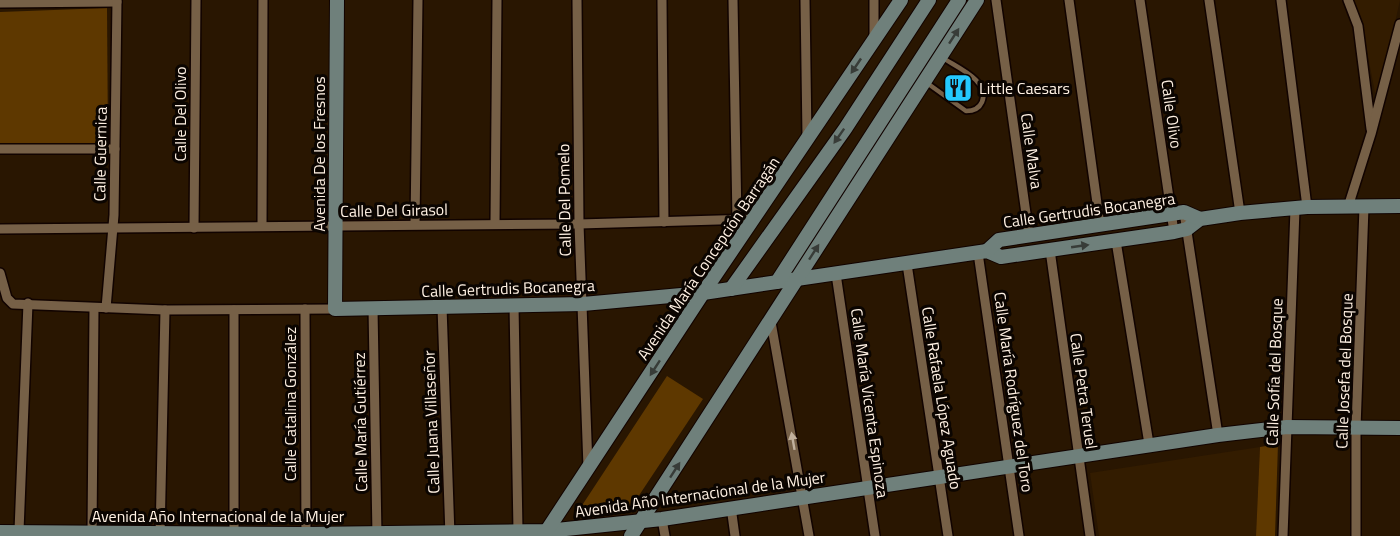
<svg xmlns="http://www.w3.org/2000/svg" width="1400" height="536" viewBox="0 0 1400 536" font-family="'Titillium Web',sans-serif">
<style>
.built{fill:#331c00}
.green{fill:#5e3800}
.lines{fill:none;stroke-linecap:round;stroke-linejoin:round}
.lane-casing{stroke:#110300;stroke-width:8}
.street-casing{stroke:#110300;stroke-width:12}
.secondary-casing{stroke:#110300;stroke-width:16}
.lane{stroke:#766047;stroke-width:4.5}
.street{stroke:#766047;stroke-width:9}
.secondary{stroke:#6f807b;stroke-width:14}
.oneway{fill:#383c38}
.oneway2{fill:#c1b09d}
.labels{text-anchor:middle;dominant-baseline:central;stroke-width:6;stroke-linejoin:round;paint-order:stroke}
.poi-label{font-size:16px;fill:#fff1e3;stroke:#0b0501;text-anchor:start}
.street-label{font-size:16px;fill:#fff1e3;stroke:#0b0501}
</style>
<rect width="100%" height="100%" fill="#291601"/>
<g class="built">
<polygon points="1349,0 1400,0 1377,103 1360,15"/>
<polygon points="1260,447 1256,536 1099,536 1090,473"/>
</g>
<g class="green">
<polygon points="107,8 108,145 0,146 0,12"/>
<polygon points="667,376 703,399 632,506 579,510"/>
<polygon points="1278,444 1275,536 1256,536 1260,447"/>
</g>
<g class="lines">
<g class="lane-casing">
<path id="lane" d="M 927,83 L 966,111 C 973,111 979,109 982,102 C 991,81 956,67 943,58"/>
</g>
<g class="street-casing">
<g id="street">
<polyline points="577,0 579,224 588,467"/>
<polyline points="662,0 664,222"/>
<polyline points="733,0 737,220"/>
<polyline points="805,0 807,137"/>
<polyline points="874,0 874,40"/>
<polyline points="996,0 1029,235"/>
<polyline points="1069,0 1100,225"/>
<polyline points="1140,0 1174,232"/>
<polyline points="1209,0 1240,213"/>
<polyline points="1281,0 1307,207"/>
<polyline points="1348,0 1358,26 1371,129"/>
<polyline points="0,3 117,2"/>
<polyline points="0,149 115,149"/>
<polyline points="1348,207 1371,134 1400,24"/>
<polyline points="1184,212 1218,435"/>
<polyline points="495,223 497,0"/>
<polyline points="415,224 418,0"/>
<polyline points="262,226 263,0"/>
<polyline points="194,228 196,0"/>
<polyline points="0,229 579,224 753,219"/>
<polyline points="1116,241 1149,444"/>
<polyline points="1050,250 1090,536"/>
<polyline points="978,253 1019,536"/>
<polyline points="907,264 948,536"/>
<polyline points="0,273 7,298 13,304 165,310 335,309"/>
<polyline points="836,274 875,536"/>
<polyline points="514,305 518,531"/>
<polyline points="442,307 450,536"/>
<polyline points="94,308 92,532 95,535"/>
<polyline points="106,308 114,215 117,0"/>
<polyline points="373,308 377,536"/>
<polyline points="305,309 306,536"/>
<polyline points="234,310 234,533"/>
<polyline points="771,322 809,536"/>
<polyline points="731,507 735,536"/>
<polyline points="662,519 665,536"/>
<polyline points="19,531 28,303"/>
<polyline points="160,536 165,310"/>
<polyline points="1283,536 1295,209"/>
<polyline points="1356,536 1356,428 1364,207"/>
</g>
</g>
<g class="secondary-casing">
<g id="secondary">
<polyline points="337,0 335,309 583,304 703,293 987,251 1001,257 1174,232 1187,229 1200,219 1240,213 1307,207 1400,206"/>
<polyline points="987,251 999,240 1171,214 1184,212 1200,219"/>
<polyline points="777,282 959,0"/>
<polyline points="731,289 845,129 929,0"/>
<polyline points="0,532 306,534 547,531 662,519 1218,435 1287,427 1400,428"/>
<polyline points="544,535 703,293 901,0"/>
<polyline points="631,536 977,0"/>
</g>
</g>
<use href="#lane" class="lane"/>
<use href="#street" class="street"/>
<use href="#secondary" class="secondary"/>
</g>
<defs><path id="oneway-solid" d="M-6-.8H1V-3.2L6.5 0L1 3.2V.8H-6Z" transform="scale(1.5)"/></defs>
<g class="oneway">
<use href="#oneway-solid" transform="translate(954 36) rotate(-57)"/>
<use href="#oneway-solid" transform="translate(856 66) rotate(124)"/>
<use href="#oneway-solid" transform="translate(839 136) rotate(125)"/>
<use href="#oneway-solid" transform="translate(1080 246) rotate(-8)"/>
<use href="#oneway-solid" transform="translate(814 252) rotate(-57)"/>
<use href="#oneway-solid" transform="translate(655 368) rotate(123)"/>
<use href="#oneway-solid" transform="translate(675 470) rotate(-57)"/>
</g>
<use class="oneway2" href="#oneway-solid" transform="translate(793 441) rotate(-100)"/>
<defs>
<g id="restaurant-square" transform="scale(1.5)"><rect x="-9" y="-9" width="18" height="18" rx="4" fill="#24c9fe" stroke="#0b0501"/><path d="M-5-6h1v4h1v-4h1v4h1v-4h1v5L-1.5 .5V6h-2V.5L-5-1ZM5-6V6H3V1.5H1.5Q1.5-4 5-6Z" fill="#111"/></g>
</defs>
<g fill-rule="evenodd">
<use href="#restaurant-square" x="958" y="88"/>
</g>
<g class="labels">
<g class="poi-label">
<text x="979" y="88">Little Caesars</text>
</g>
<g class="street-label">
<text transform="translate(180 114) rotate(-90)">Calle Del Olivo</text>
<text transform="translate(1172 114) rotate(82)">Calle Olivo</text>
<text transform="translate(1032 151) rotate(82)">Calle Malva</text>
<text transform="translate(100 154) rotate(-89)">Calle Guernica</text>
<text transform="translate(319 154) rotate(-90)">Avenida De los Fresnos</text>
<text transform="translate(564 200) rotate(-91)">Calle Del Pomelo</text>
<text transform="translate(394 210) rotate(-1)">Calle Del Girasol</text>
<text transform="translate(1089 210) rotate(-8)">Calle Gertrudis Bocanegra</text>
<text transform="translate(708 258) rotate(-56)">Avenida María Concepción Barragán</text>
<text transform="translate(508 288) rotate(-2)">Calle Gertrudis Bocanegra</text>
<text transform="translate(1344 371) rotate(-88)">Calle Josefa del Bosque</text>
<text transform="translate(1274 372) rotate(-88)">Calle Sofía del Bosque</text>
<text transform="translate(1084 391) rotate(82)">Calle Petra Teruel</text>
<text transform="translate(1014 392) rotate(82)">Calle María Rodríguez del Toro</text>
<text transform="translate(942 398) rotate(81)">Calle Rafaela López Aguado</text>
<text transform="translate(870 403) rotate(82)">Calle María Vicenta Espinoza</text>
<text transform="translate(290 404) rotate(-90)">Calle Catalina González</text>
<text transform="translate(360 422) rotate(-91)">Calle María Gutiérrez</text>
<text transform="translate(431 422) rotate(-92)">Calle Juana Villaseñor</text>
<text transform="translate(700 494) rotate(-8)">Avenida Año Internacional de la Mujer</text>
<text x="218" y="516">Avenida Año Internacional de la Mujer</text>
</g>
</g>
</svg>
